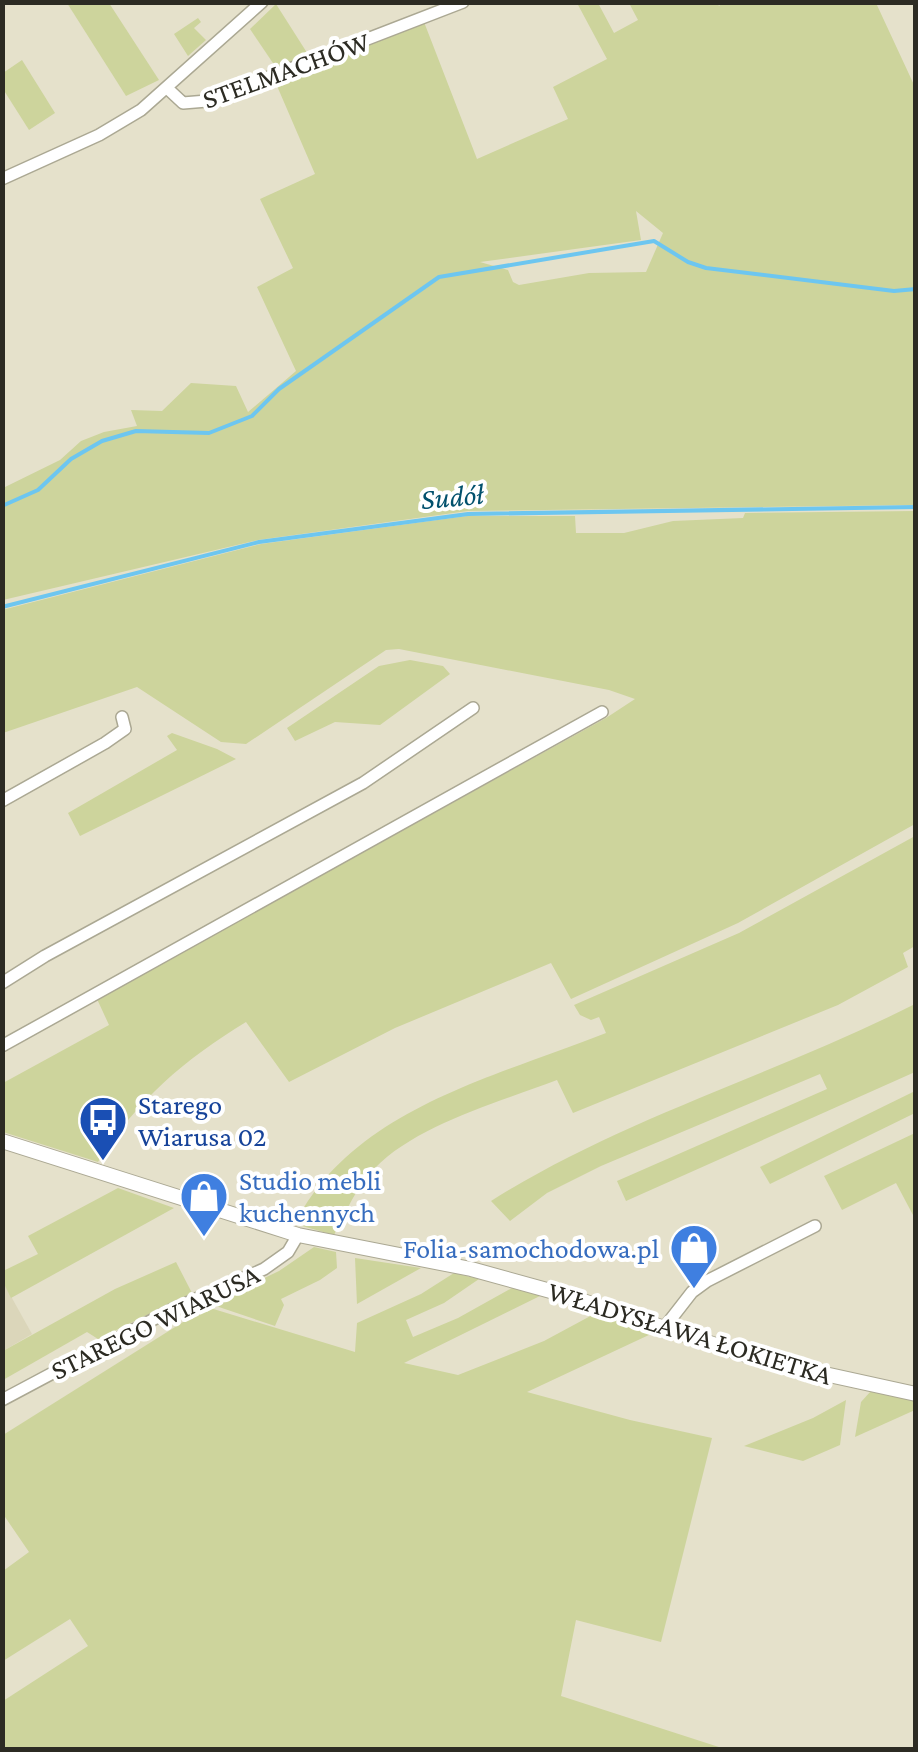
<svg xmlns="http://www.w3.org/2000/svg" width="918" height="1752" viewBox="0 0 918 1752" font-family="'Crimson Pro',serif">
<style>
.built{fill:#dbd6ba}
.green{fill:#cdd49c;fill-rule:evenodd}
.lines{fill:none;stroke-linecap:round;stroke-linejoin:round}
.stream{stroke:#6dc6f0;stroke-width:4}
.minor-casing{stroke:#aba893;stroke-width:14}
.tertiary-casing{stroke:#aba893;stroke-width:16}
.minor{stroke:#fff;stroke-width:11}
.tertiary{stroke:#fff;stroke-width:14}
.labels{text-anchor:middle;dominant-baseline:central;stroke-width:8;stroke-linejoin:round;paint-order:stroke}
.street-label{font-size:28px;fill:#2c2b23;stroke:#fff}
.transit-label{font-size:28px;fill:#164399;stroke:#fff;text-anchor:start}
.shop-label{font-size:28px;fill:#366cbe;stroke:#fff;text-anchor:start}
.water-label{font-size:30px;font-style:italic;fill:#02516d;stroke:#fff}
</style>
<rect width="100%" height="100%" fill="#e5e1cb"/>
<polygon class="built" points="3,1282 32,1334 3,1351 2,1351"/>
<g class="green">
<path d="M 717,2 L 719,6 L 723,2 L 876,3 L 915,87 L 915,505 L 468,511 L 258,540 L 3,600 L 3,488 L 60,460 L 81,441 L 104,432 L 137,426 L 131,410 L 162,411 L 191,383 L 236,386 L 248,412 L 296,371 L 257,287 L 293,268 L 260,199 L 315,174 L 274,79 L 424,22 L 477,159 L 568,119 L 553,87 L 607,59 L 577,3 L 598,3 L 614,33 L 638,20 L 629,3 ZM 636,211 L 663,233 L 646,272 L 589,273 L 519,285 L 513,282 L 508,270 L 480,262 L 641,240 Z"/>
<polygon points="67,3 109,3 159,80 126,96"/>
<polygon points="276,4 311,59 279,72 250,29"/>
<polygon points="198,18 201,22 194,28 206,40 188,56 174,34"/>
<polygon points="22,60 55,113 29,130 3,89 3,73"/>
<path d="M 915,511 L 915,824 L 738,923 L 571,999 L 551,963 L 395,1028 L 289,1082 L 246,1022 C 185,1059 136,1101 98,1162 L 3,1132 L 3,1083 L 109,1025 L 97,999 L 606,718 L 635,699 L 609,690 L 399,649 L 386,650 L 246,744 L 221,742 L 137,687 L 3,733 L 2,610 L 261,544 L 467,516 L 575,516 L 576,533 L 624,533 L 673,521 L 743,518 L 745,513 Z"/>
<polygon points="410,660 443,666 450,674 380,725 335,722 295,741 287,728 379,666"/>
<polygon points="172,733 217,749 236,759 80,836 68,813 177,750 167,736"/>
<path d="M 915,836 L 915,946 L 903,953 L 908,967 L 838,1005 L 573,1113 L 557,1080 C 502,1101 416,1125 375,1168 C 356,1187 346,1212 334,1235 L 295,1224 C 352,1109 496,1077 606,1033 L 599,1017 L 591,1020 L 580,1015 L 574,1005 L 739,933 Z"/>
<path d="M 915,1004 L 915,1072 L 626,1201 L 617,1181 L 827,1089 L 820,1074 L 601,1166 L 547,1193 L 510,1221 L 491,1201 C 622,1118 777,1074 915,1004 Z"/>
<polygon points="915,1091 915,1113 770,1184 760,1167"/>
<polygon points="915,1133 915,1213 913,1215 896,1183 842,1210 824,1176"/>
<polygon points="118,1188 174,1208 11,1298 3,1282 3,1271 38,1254 28,1236"/>
<polygon points="314,1247 336,1252 337,1268 320,1280 281,1299 284,1305 275,1326 210,1304 279,1271"/>
<polygon points="355,1258 421,1268 357,1304"/>
<polygon points="176,1262 192,1293 98,1339 87,1332 3,1380 3,1351 115,1289"/>
<polygon points="454,1273 479,1279 444,1303 406,1320 413,1337 458,1318 512,1288 542,1295 404,1363 458,1375 544,1341 596,1313 651,1334 527,1392 630,1420 712,1438 661,1642 576,1620 561,1696 725,1749 3,1749 3,1701 88,1646 70,1619 3,1661 3,1571 29,1552 3,1514 3,1435 207,1307 355,1352 357,1323 421,1294"/>
<polygon points="871,1391 915,1400 915,1410 855,1437 861,1402"/>
<polygon points="846,1400 840,1445 803,1461 744,1446 813,1418"/>
</g>
<g class="lines">
<g class="stream">
<polyline points="2,506 38,490 71,459 102,441 136,431 209,433 252,416 279,389 439,277 654,241 688,262 706,268 894,291 916,289"/>
<polyline points="2,607 259,542 468,514 916,507"/>
</g>
<g class="minor-casing">
<g id="minor">
<polyline points="168,89 183,103 207,101 463,2"/>
<polyline points="2,179 99,135 141,110 262,2"/>
<polyline points="2,801 105,743 125,729 122,717"/>
<polyline points="2,983 45,956 363,783 473,708"/>
<polyline points="2,1046 602,712"/>
<polyline points="664,1328 692,1292 707,1281 815,1226"/>
<polyline points="2,1400 171,1310 264,1269 288,1252 298,1235"/>
</g>
</g>
<g class="tertiary-casing">
<polyline id="tertiary" points="2,1141 298,1235 471,1269 565,1295 761,1360 916,1394"/>
</g>
<use href="#minor" class="minor"/>
<use href="#tertiary" class="tertiary"/>
</g>
<defs>
<g id="bus-pin" transform="scale(2.5)"><path d="M0 17L-7.5 6A9.5 9.5 0 1 1 7.5 6Z" fill="#1a4fb4" stroke="#fff"/><path d="M-5-6H5V4H4V6H2V4H-2V6H-4V4H-5ZM-3.5-4V0h7V-4ZM-3.5 1.2v1.5H-2V1.2ZM2 1.2v1.5H3.5V1.2Z" fill="#fff"/></g>
<g id="shop-pin" transform="scale(2.5)"><path d="M0 17L-7.5 6A9.5 9.5 0 1 1 7.5 6Z" fill="#3f7fe0" stroke="#fff"/><path d="M-5-2.5h2.3a2.7 3.5 0 0 1 5.4 0H5L5.5 6h-11ZM-1.5-2.5h3a1.5 2.3 0 0 0-3 0Z" fill="#fff"/></g>
</defs>
<g fill-rule="evenodd">
<use href="#bus-pin" x="103" y="1120"/>
<use href="#shop-pin" x="204" y="1196"/>
<use href="#shop-pin" x="694" y="1248"/>
</g>
<g class="labels">
<g class="street-label">
<text transform="translate(286 70) rotate(-20)">STELMACHÓW</text>
<text transform="translate(155 1322) rotate(-26)">STAREGO WIARUSA</text>
<text transform="translate(690 1333) rotate(17)">WŁADYSŁAWA ŁOKIETKA</text>
</g>
<g class="transit-label">
<text x="138" y="1104">Starego<tspan x="138" dy="32">Wiarusa 02</tspan></text>
</g>
<g class="shop-label">
<text x="239" y="1180">Studio mebli<tspan x="239" dy="32">kuchennych</tspan></text>
<text x="659" y="1248" text-anchor="end">Folia-samochodowa.pl</text>
</g>
<g class="water-label">
<text transform="translate(452 496) rotate(-5)">Sudół</text>
</g>
</g>
<rect width="918" height="1752" fill="none" stroke="#2c2b23" stroke-width="10"/>
</svg>
